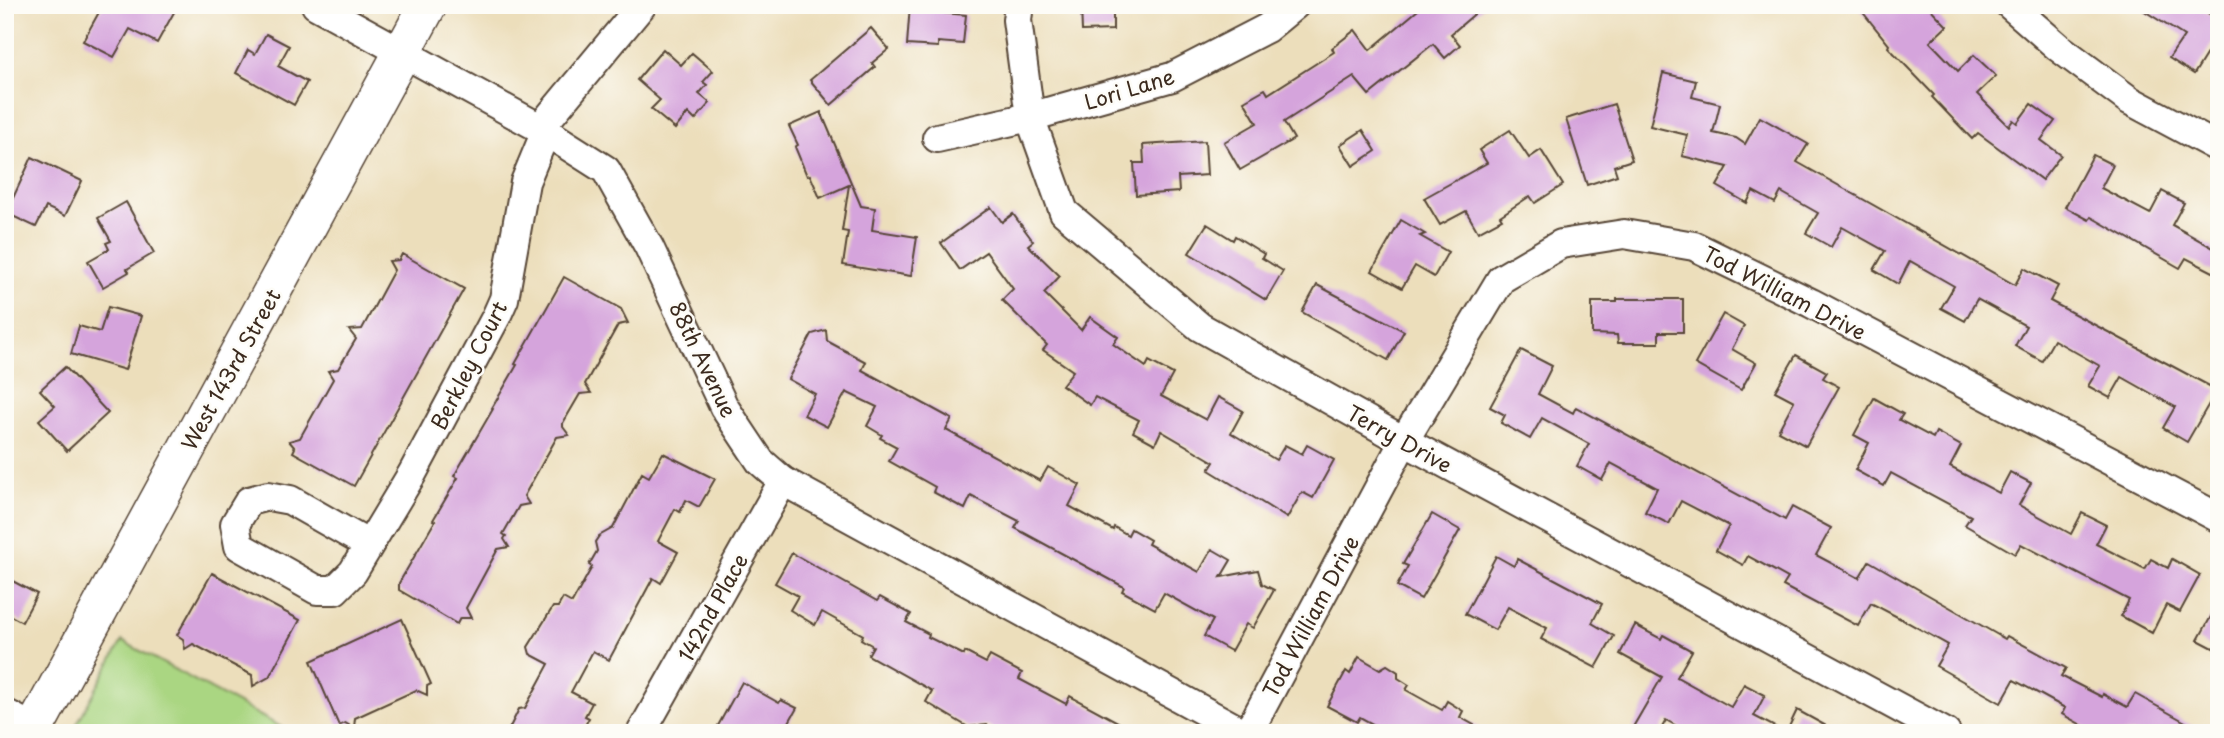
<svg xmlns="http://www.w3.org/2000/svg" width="2224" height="738" viewBox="0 0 2224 738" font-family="'Playpen Sans',sans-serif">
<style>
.green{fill:#aad682;stroke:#728050;stroke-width:2}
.building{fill:#d5a4dc}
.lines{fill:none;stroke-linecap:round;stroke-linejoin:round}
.minor-casing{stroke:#564536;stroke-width:32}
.major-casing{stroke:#564536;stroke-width:40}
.minor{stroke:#fff;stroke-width:28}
.major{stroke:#fff;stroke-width:37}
.labels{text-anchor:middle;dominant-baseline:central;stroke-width:5;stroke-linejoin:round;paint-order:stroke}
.street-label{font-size:21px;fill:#3b2a1e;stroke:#fdfcf7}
</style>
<rect width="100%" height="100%" fill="#fdfcf7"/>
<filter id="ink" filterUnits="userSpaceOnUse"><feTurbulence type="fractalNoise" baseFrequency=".0143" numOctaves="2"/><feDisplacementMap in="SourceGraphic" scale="14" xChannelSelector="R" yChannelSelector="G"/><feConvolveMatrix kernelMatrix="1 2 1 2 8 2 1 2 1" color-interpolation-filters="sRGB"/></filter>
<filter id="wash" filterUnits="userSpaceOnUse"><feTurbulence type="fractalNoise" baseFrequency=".00686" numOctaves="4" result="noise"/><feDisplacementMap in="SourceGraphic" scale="28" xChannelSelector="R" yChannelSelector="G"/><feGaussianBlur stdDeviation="1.57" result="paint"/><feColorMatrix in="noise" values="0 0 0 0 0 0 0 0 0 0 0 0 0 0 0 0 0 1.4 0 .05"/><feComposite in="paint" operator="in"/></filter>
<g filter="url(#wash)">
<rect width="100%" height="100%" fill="#ecdebb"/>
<polygon class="green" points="122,641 292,733 72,733"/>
<g id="blocks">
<g class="building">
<polygon points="103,5 178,5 157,43 130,29 114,57 83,41"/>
<polygon points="910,5 945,5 944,13 966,15 963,44 938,42 938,47 907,45"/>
<polygon points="1081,5 1113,5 1113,30 1082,31"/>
<polygon points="1424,5 1485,5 1451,34 1460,45 1445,58 1433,44 1369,95 1354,77 1284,122 1294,139 1240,170 1224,142 1257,123 1244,101 1265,89 1268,94 1334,52 1332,48 1355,30 1370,50"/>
<polygon points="1857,5 1927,5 1947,26 1930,42 1958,71 1974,55 1996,76 1977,94 2009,126 2013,120 2017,123 2031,104 2055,121 2041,140 2061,155 2042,180 1978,133 1972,139 1932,97 1934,95 1888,47 1889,45"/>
<polygon points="2135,5 2195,5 2219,20 2219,34 2194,74 2169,58 2184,36"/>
<polygon points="871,28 889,49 872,63 875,67 831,105 810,80"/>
<polygon points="266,34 289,46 278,66 307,82 294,105 236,73 248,50 255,54"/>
<polygon points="663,49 681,65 692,53 713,71 703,82 707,85 699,94 710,103 695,120 688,113 675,129 651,109 660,100 637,80"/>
<polygon points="1663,73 1696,81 1692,97 1720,104 1713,133 1736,138 1745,144 1760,117 1808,144 1797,162 2015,285 2024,268 2058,286 2050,301 2217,390 2187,442 2163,428 2175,407 2122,377 2110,398 2088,386 2100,366 2054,340 2042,361 2015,346 2026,326 1977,299 1965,321 1941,308 1954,286 1910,261 1898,284 1874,270 1885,251 1842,227 1831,247 1806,233 1818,213 1781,192 1775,203 1753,191 1747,203 1717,186 1728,167 1682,156 1687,135 1650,126"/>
<polygon points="1614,104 1632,160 1614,166 1617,175 1587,185 1566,119"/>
<polygon points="821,112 861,206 875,208 872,230 917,237 911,276 843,265 848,232 842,231 849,185 820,198 810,175 807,176 795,147 798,145 789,126"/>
<polygon points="1363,130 1376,151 1353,166 1340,145"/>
<polygon points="1510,130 1529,158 1541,150 1563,185 1535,203 1530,196 1500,216 1502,219 1478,232 1466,211 1440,225 1424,198 1487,163 1479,150"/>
<polygon points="1205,141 1207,175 1178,177 1179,192 1136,195 1134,163 1144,163 1143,145"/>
<polygon points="2093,155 2113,165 2101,188 2150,214 2162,191 2184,203 2172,225 2219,251 2219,275 2186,258 2180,268 2091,217 2089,220 2065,207"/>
<polygon points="32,157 82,181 65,216 46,207 36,227 6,213"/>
<polygon points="126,202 154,253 127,269 129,272 103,287 88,261 109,249 106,243 111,241 98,218"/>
<polygon points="991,207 1002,222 1013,214 1033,241 1028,245 1060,276 1044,293 1081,330 1090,317 1118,337 1113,344 1146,367 1149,361 1173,374 1161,396 1206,420 1218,397 1243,411 1231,433 1276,460 1285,445 1302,454 1307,445 1334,460 1313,498 1302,492 1287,518 1209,470 1214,462 1161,431 1155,444 1133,432 1139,420 1095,397 1090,405 1062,385 1073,371 1043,350 1047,345 1002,300 1013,289 986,252 960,270 941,243"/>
<polygon points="1401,220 1425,234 1420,236 1448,252 1434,277 1415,266 1402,288 1372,271"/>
<polygon points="1207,224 1233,240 1235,236 1264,254 1262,258 1283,271 1266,300 1189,253"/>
<polygon points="402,254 464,289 354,486 293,452 295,448 289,441 300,438 333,379 328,371 338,369 356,339 349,330 362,329 394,270 389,261 399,260"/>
<polygon points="564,277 621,309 628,323 618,325 585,384 591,393 580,394 563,423 563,427 569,435 557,437 524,496 529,504 519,506 503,534 506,536 504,539 509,547 498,549 466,608 471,618 460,618 457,624 399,590 399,583 435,521 433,520 458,478 454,476 493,409 492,408 517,365 515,364"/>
<polygon points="1317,285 1404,331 1388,360 1302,312"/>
<polygon points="1617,299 1683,299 1683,332 1659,332 1659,343 1618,343 1617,335 1592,334 1592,302 1617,302"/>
<polygon points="108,307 141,316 125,370 71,354 79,326 100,332"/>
<polygon points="1723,314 1744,326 1732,349 1756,363 1741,390 1695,364"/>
<polygon points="826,330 827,341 866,362 862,370 952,419 946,430 1040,481 1048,467 1080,485 1069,506 1113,530 1114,527 1128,535 1131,529 1150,540 1148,544 1199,572 1212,549 1231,560 1221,577 1258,570 1262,584 1274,590 1253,628 1246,624 1231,651 1204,636 1213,620 1164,593 1155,609 1122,591 1124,587 1015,528 1019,521 971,496 965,509 933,492 935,487 889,461 897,447 880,438 882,435 867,426 877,407 846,392 827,427 804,415 815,394 788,379 812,334"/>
<polygon points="1521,350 1552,366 1538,394 1573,413 1576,407 1785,520 1792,507 1831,528 1816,555 1859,578 1869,561 2005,639 2007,636 2066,668 2061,676 2102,697 2103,694 2127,707 2135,694 2205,733 2096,733 2062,714 2065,708 2014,680 2001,703 1936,666 1948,645 1905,621 1871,603 1858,626 1783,586 1788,578 1748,556 1743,565 1716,550 1729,526 1681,501 1669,524 1645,512 1657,488 1611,463 1602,480 1577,466 1589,444 1542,418 1530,439 1501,423 1505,415 1490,407"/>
<polygon points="1796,355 1827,372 1823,378 1839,387 1806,446 1778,431 1794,401 1775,391"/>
<polygon points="65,367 108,413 67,451 39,420 55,406 40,390"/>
<polygon points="1874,398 1903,414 1899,420 1933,438 1936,432 1961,446 1950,467 1999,493 2010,472 2031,483 2019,505 2071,534 2082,513 2106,525 2096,544 2145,569 2151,559 2168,568 2172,559 2200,575 2180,612 2166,605 2152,633 2121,616 2129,600 2021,544 2015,554 1965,525 1971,516 1891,473 1884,486 1855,470 1869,443 1854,435"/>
<polygon points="663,453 715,479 699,507 686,500 680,512 675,509 658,541 678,552 661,583 653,578 609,660 593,651 571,692 592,703 585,716 589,718 581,733 507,733 519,709 525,708 549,664 530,654 528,647 553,607 558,607 563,598 572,603 592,567 589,565 597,551 595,542 599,536 613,528 642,473 649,477"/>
<polygon points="1432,514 1460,530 1421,599 1397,586 1408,566 1403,564"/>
<polygon points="792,553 877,601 880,597 911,614 906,622 929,634 928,637 964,655 965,652 986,663 990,656 1022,673 1019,679 1066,704 1070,696 1138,733 1000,733 987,725 968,727 926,702 932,691 868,655 873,646 861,639 863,635 822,612 815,625 790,610 798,596 775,583"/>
<polygon points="1496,556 1514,566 1517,559 1602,604 1592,623 1614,636 1596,668 1541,639 1547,628 1508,607 1495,630 1465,614"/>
<polygon points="212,573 300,620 269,677 253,686 252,675 193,644 185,649 183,639 177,635"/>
<polygon points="5,577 37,594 22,622 5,613"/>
<polygon points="2219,602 2219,651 2198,640"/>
<polygon points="402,619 431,684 427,686 427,695 416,690 355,718 354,728 345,723 339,726 311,661"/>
<polygon points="1635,625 1661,639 1663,635 1692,651 1677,677 1731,707 1744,684 1765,695 1754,716 1786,733 1797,710 1839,733 1689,733 1666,720 1659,733 1643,733 1633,727 1662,677 1620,654"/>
<polygon points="1359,657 1380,669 1387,665 1398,672 1398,678 1409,685 1406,690 1442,710 1447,701 1463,711 1460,717 1488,733 1389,733 1360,717 1357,722 1327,706 1346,671 1350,674"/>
<polygon points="742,682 779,703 781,700 797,708 783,733 714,733"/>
</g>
</g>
</g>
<g filter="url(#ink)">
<use href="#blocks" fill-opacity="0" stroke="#564536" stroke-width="2"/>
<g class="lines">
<g class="minor-casing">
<g id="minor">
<polyline points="316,5 540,128 606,170 649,247 724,407 760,461 783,481 1244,733"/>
<polyline points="1019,5 1017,20 1030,117 1064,212 1200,327 1404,441 1946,733"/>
<polyline points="2010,5 2058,47 2129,100 2219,148"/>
<polyline points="540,128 642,5"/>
<polyline points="937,138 1030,117 1172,77 1267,28 1295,5"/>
<polyline points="369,545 290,500 268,496 249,501 235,524 239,546 317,590 335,590 353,572 412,474 496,317 504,299 525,182 546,131"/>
<polyline points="5,713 42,733"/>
<polyline points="641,733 783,481"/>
<polyline points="1248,733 1404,441 1501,279 1561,244 1624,234 1694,246 1811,303 2219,518"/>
</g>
</g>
<g class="major-casing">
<polyline id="major" points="32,733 428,5"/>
</g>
<use href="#minor" class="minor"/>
<use href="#major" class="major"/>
</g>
</g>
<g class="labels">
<g class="street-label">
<text transform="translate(1129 88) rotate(-17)">Lori Lane</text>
<text transform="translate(1785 292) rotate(27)">Tod William Drive</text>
<text transform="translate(704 359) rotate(64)">88th Avenue</text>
<text transform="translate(468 365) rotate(-63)">Berkley Court</text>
<text transform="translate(230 369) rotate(-61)">West 143rd Street</text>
<text transform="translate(1400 438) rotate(29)">Terry Drive</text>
<text transform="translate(712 607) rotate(-61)">142nd Place</text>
<text transform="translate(1310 616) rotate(-62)">Tod William Drive</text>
</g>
</g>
<rect width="2224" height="738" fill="none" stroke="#fdfcf7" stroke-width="28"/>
</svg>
